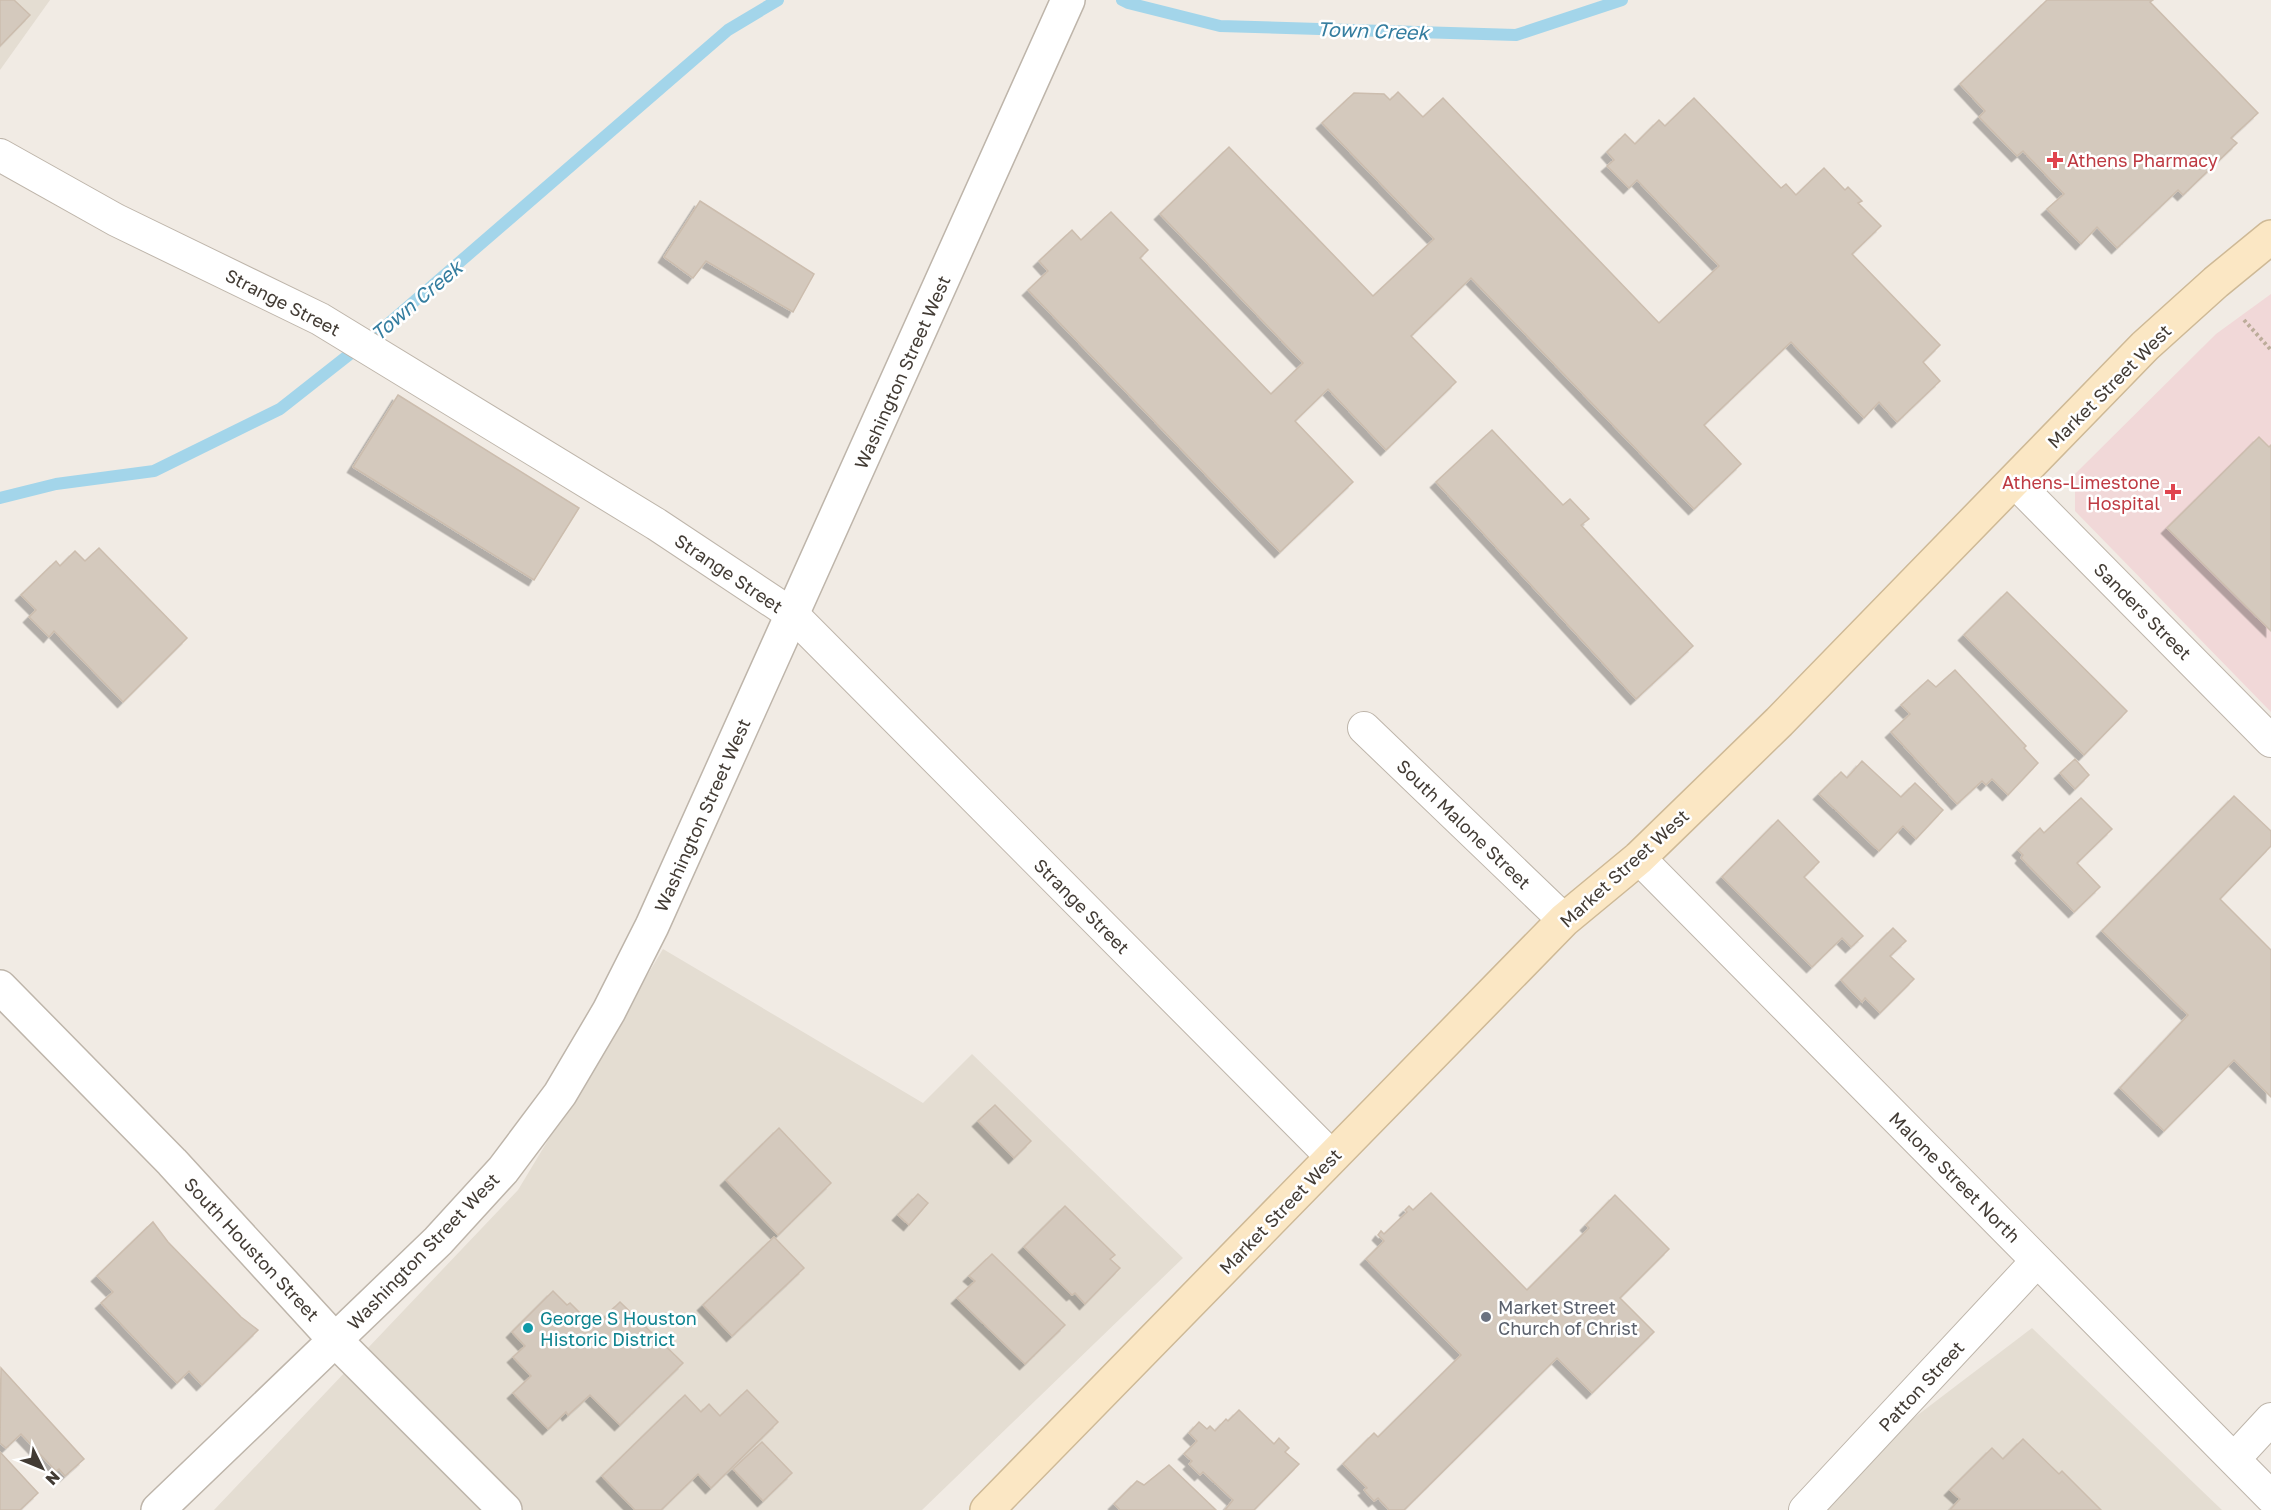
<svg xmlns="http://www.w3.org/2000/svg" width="2271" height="1510" viewBox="0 0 2271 1510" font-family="'Golos Text',sans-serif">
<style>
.residential{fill:#e4ddd2}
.medical{fill:#f1d8d8}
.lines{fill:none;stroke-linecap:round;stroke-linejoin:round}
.stream{stroke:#a3d5ea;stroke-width:12}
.building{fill:#d4c9bd;stroke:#ccbdae;stroke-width:1.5;filter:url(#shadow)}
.minor-casing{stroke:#beb5aa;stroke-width:34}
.tertiary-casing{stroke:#beb5aa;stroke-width:36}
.secondary-casing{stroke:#ceb996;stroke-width:36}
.path{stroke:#bcac9a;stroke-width:4;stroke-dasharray:3 3;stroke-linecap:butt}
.minor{stroke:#fff;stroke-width:32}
.tertiary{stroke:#fff;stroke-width:33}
.secondary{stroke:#fbe7c4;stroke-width:33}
.health-dot{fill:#e0444e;stroke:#fff;stroke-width:2}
.worship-dot{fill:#6b7280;stroke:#fff;stroke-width:2}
.culture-dot{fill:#0f9aa8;stroke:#fff;stroke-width:2}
.labels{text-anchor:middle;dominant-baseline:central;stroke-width:5;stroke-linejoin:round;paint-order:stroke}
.health-label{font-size:18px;fill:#be3a42;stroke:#fff;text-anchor:start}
.street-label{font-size:18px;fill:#423b34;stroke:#fff}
.worship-label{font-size:18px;fill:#5b616d;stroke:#fff;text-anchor:start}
.culture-label{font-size:18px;fill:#0d838f;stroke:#fff;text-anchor:start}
.water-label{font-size:20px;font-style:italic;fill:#347d9f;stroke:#fff}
</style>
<defs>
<filter id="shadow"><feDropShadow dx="-5.5" dy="5.5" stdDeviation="0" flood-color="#0004"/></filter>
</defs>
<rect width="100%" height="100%" fill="#f1ebe4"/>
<g class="residential">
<polygon points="0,0 50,0 0,70"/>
<polygon points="663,949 923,1103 972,1054 1183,1258 922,1510 214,1510 518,1190"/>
<polygon points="2032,1328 2222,1510 1793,1510"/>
</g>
<polygon class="medical" points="2271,294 2271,712 2075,511 2075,474 2216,334"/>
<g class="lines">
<g class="stream">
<polyline points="1122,0 1128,3 1220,26 1516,35 1622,0"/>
<polyline points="0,498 56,484 154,471 280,409 388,324 728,30 778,0"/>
</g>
</g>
<g class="building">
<polygon points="0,0 14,0 30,15 0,46"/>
<polygon points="2047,0 2153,0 2150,2 2258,113 2231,138 2237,143 2183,195 2178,190 2117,248 2097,227 2081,244 2047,209 2064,194 2023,151 2017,156 1979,117 1985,111 1960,84"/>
<polygon points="1398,92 1423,117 1443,98 1659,323 1719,266 1637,180 1629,188 1607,166 1614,160 1607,152 1625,134 1635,144 1659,120 1665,126 1694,98 1781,188 1786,184 1796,195 1824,168 1845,190 1848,187 1862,201 1858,203 1881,226 1852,254 1940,345 1923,362 1940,381 1897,422 1879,402 1864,418 1791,342 1704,425 1741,464 1694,509 1471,278 1411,336 1456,382 1386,450 1328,389 1295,421 1353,482 1280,552 1028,290 1048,271 1039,261 1072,230 1081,240 1111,212 1148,250 1140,258 1271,394 1303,363 1160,214 1229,147 1373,296 1434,239 1322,123 1354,93 1384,94 1390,100"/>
<polygon points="700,201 814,274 793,312 706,261 693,278 664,257"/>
<polygon points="398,395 579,508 534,580 353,467"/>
<polygon points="1492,430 1563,505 1570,499 1589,519 1581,525 1693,646 1636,699 1436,482"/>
<polygon points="2259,437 2269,447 2271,445 2271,631 2167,528"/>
<polygon points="99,548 187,638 123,702 54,631 49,637 29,617 36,610 21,595 56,561 60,566 75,551 85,561"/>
<polygon points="2007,592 2127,711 2084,755 1964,635"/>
<polygon points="1955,670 2026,746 2024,748 2038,763 2008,795 1992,779 1986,785 1982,781 1957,804 1891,732 1910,714 1901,705 1928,680 1936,687"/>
<polygon points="2075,759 2089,775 2075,789 2060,773"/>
<polygon points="1862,761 1901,797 1915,783 1943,810 1916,839 1903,826 1879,851 1819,794 1841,772 1847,778"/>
<polygon points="2234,796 2271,831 2271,846 2220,899 2271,950 2271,1097 2234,1060 2164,1131 2120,1088 2188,1015 2102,931"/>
<polygon points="2081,798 2112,829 2077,863 2100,887 2074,912 2021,858 2023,855 2018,850 2040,828 2044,833"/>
<polygon points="1778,820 1819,862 1804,877 1863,936 1851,947 1842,938 1812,967 1722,877"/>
<polygon points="1893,928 1906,941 1890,956 1914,979 1880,1013 1865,998 1862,1002 1841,980"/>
<polygon points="995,1105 1031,1141 1014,1158 978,1121"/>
<polygon points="779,1128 831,1183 778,1235 726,1180"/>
<polygon points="1431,1193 1527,1290 1589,1228 1586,1225 1615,1195 1669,1249 1620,1298 1654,1332 1592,1393 1557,1358 1404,1510 1389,1510 1378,1498 1374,1501 1364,1490 1367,1488 1343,1464 1374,1433 1378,1437 1461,1355 1366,1259 1384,1241 1378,1235 1381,1231 1384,1234 1407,1212 1405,1210 1409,1206 1413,1210"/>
<polygon points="918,1194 928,1203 909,1225 898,1215"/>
<polygon points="1065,1206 1115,1255 1110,1259 1120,1268 1085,1304 1075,1293 1072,1295 1024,1247"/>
<polygon points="153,1222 168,1242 241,1317 258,1330 202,1385 189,1371 177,1383 101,1303 113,1292 97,1276"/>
<polygon points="774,1237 804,1268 732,1336 703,1305"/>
<polygon points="992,1254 1065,1325 1025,1364 957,1298 975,1281 969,1276"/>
<polygon points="553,1291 567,1305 570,1303 594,1327 620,1302 683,1363 620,1425 590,1395 568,1415 566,1412 548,1429 513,1393 531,1376 513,1357 525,1346 512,1332"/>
<polygon points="1,1368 84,1459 65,1476 59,1469 56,1471 21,1434 6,1448 0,1443"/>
<polygon points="747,1390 778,1422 711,1488 698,1474 661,1510 635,1510 602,1476 685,1395 701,1412 709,1404 720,1416"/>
<polygon points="1239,1410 1274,1444 1279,1438 1289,1448 1285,1452 1299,1464 1254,1510 1225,1510 1233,1500 1203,1472 1200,1475 1189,1464 1192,1461 1184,1454 1197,1441 1189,1433 1199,1422 1207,1429 1210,1426 1215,1431 1226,1419 1228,1421"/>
<polygon points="2023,1439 2059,1474 2062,1471 2101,1510 1950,1510 1960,1499 1950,1490 1992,1448 2003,1459"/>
<polygon points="762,1442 792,1473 763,1501 733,1469"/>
<polygon points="0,1452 38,1493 20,1510 0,1510"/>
<polygon points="1169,1465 1216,1510 1120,1510 1114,1504 1137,1481 1144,1485"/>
</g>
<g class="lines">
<g class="minor-casing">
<g id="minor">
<polyline points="0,155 116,220 320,319 656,524 793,615 1332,1157"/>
<polyline points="2015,482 2271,741"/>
<polyline points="1364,728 1564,920"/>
<polyline points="1639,858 2271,1497"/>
<polyline points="2234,1459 2271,1419"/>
<polyline points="1805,1510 2037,1261"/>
</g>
</g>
<g class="tertiary-casing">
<g id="tertiary">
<polyline points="0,987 172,1162 335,1340 505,1510"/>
<polyline points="158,1510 438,1241 503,1170 560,1094 609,1011 652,926 1068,0"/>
</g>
</g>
<g class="secondary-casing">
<polyline id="secondary" points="987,1510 1564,920 1639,858 1779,722 2145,346 2216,282 2271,237"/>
</g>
<polyline class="path" points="2244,320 2271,350"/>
<use href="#minor" class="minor"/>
<use href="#tertiary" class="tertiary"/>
<use href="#secondary" class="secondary"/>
</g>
<g class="health-dot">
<path d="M2052 151h6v6h6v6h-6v6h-6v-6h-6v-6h6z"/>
<path d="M2170 483h6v6h6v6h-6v6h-6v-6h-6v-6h6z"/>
</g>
<circle class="worship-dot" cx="1486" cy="1317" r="6"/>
<circle class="culture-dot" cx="528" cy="1328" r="6"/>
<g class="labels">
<g class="health-label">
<text x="2067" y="160">Athens Pharmacy</text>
<text x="2160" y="482" text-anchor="end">Athens-Limestone<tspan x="2160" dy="21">Hospital</tspan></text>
</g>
<g class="street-label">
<text transform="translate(283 302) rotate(27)">Strange Street</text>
<text transform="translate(902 372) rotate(-66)">Washington Street West</text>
<text transform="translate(2109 386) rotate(-45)">Market Street West</text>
<text transform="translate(729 573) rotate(34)">Strange Street</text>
<text transform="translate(2143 611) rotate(45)">Sanders Street</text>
<text transform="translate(702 815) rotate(-66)">Washington Street West</text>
<text transform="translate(1464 824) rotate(44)">South Malone Street</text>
<text transform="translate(1624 868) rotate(-42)">Market Street West</text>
<text transform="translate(1082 906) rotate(45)">Strange Street</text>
<text transform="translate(1955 1177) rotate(45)">Malone Street North</text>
<text transform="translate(1280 1211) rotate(-46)">Market Street West</text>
<text transform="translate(252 1249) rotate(47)">South Houston Street</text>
<text transform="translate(423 1251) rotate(-46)">Washington Street West</text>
<text transform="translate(1921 1386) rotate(-47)">Patton Street</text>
</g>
<g class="worship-label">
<text x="1498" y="1307">Market Street<tspan x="1498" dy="21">Church of Christ</tspan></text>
</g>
<g class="culture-label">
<text x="540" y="1318">George S Houston<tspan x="540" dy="21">Historic District</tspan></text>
</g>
<g class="water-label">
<text transform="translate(1373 30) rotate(2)">Town Creek</text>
<text transform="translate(416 300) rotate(-40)">Town Creek</text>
</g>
</g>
<g transform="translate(42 1468) rotate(133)" stroke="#ffffff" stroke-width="4.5" paint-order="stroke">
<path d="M0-4.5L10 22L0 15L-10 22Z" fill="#423b34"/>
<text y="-9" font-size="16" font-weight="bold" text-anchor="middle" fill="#423b34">N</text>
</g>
</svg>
